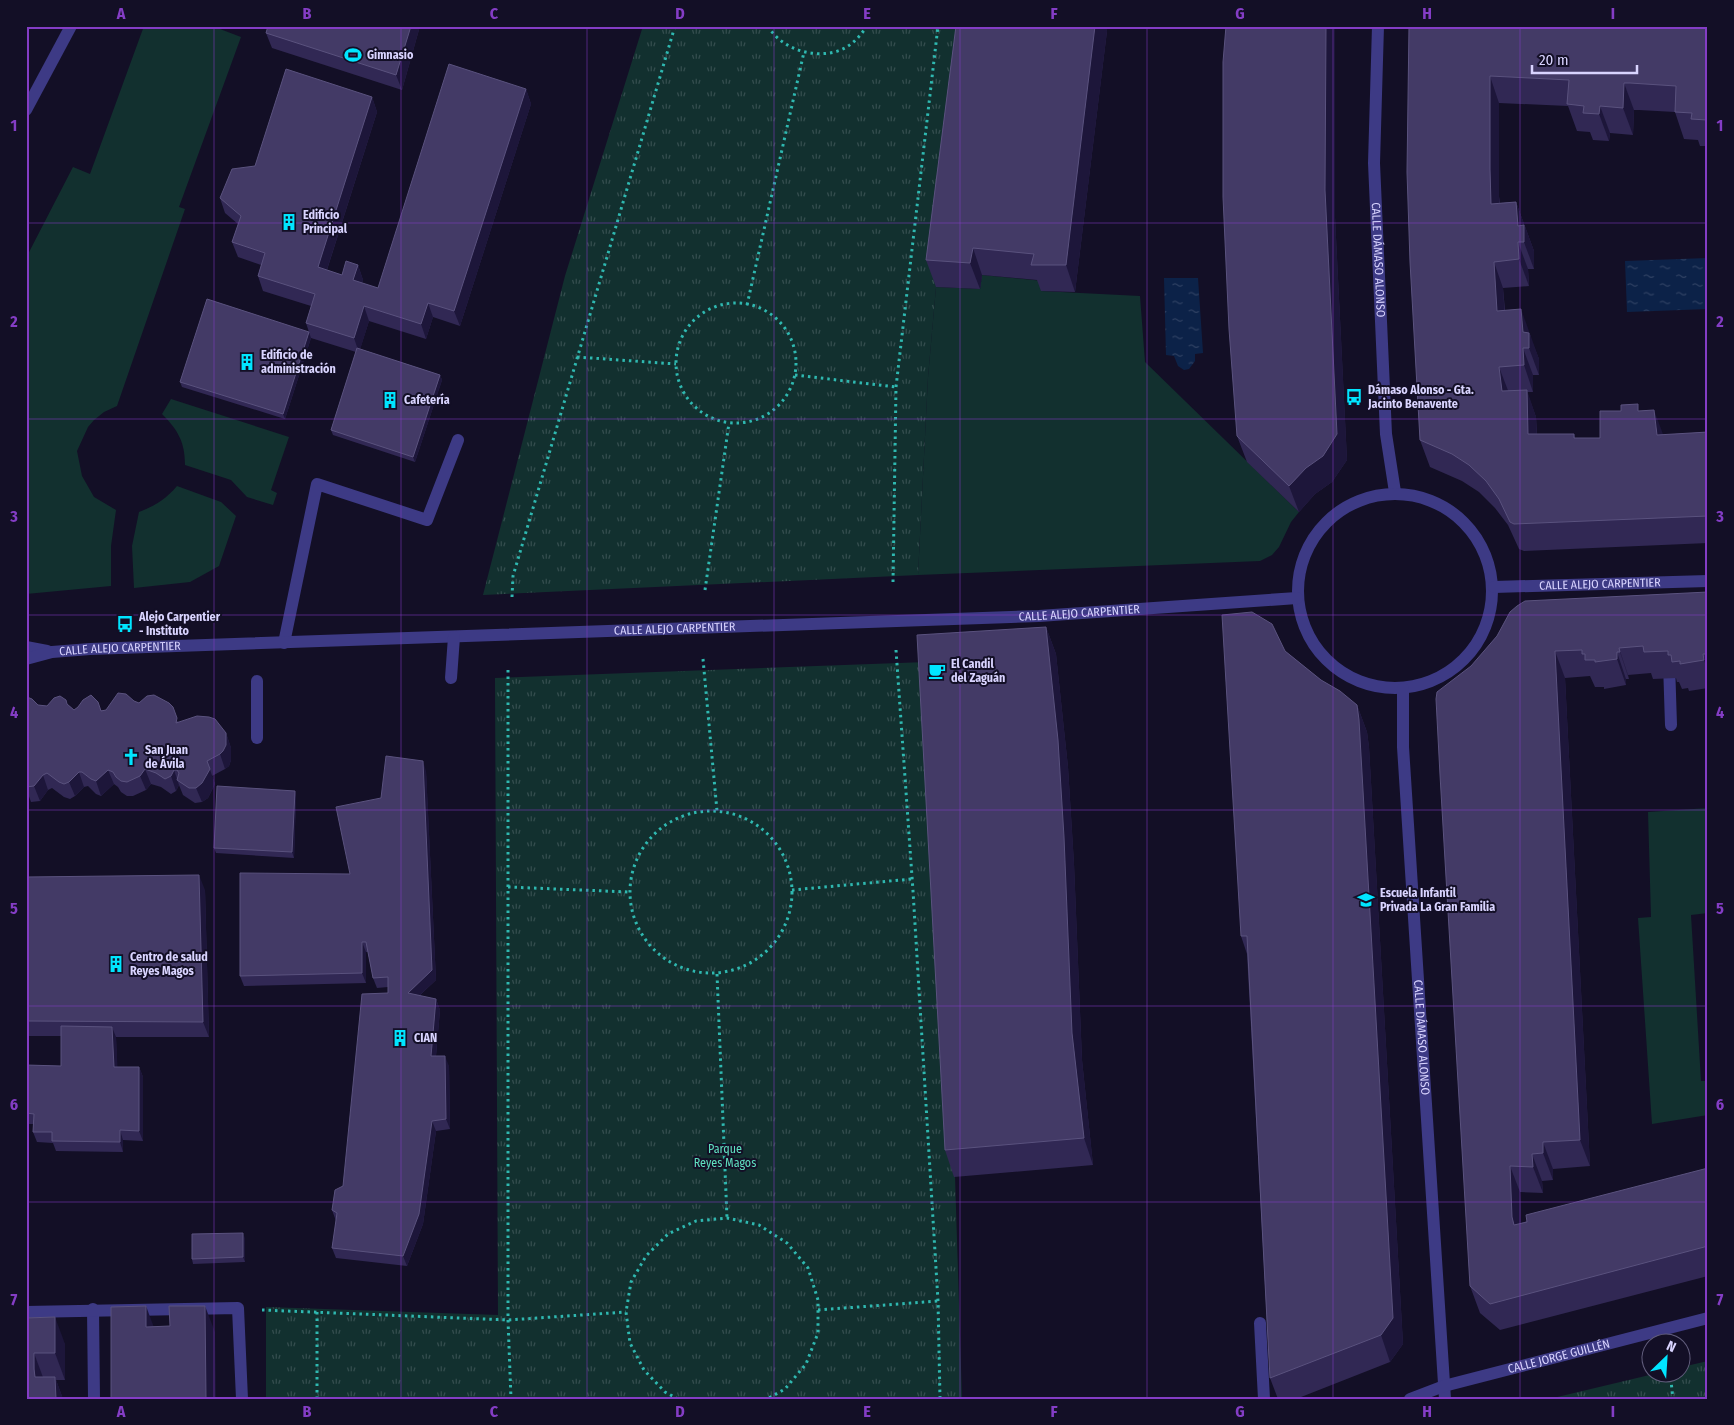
<svg xmlns="http://www.w3.org/2000/svg" width="1734" height="1425" viewBox="0 0 1734 1425" font-family="'Fira Sans Condensed',sans-serif">
<style>
.green{fill:#12302f}
.park{fill:url(#park-tufts)}
.water{fill:url(#water-ripples)}
.lines{fill:none;stroke-linecap:round;stroke-linejoin:round}
.path{stroke:#2fb8b0;stroke-width:3;stroke-dasharray:2.5 4;stroke-linecap:butt}
.minor{stroke:#3d3a85;stroke-width:12}
.wall{fill:#312854}
.shaded-wall{fill:#1d163a}
.building{fill:#433a66;stroke:#5a527e}
.grid{fill:none;stroke:#843dc5;stroke-width:1;stroke-opacity:0.55}
.labels{text-anchor:middle;dominant-baseline:central;stroke-width:4;stroke-linejoin:round;paint-order:stroke}
.poi-label{font-size:12px;font-weight:bold;fill:#d9d4ff;stroke:#130f26;text-anchor:start}
.street-label{font-size:12px;fill:#d9d4ff;stroke:#130f26}
.park-label{font-size:12px;fill:#5fe0c0;stroke:#130f26}
.neatline{fill:none;stroke:#843dc5;stroke-width:2}
.grid-label{font-size:16px;text-anchor:middle;font-weight:bold;fill:#843dc5}
</style>
<defs>
<pattern id="park-tufts" width="24" height="20" patternUnits="userSpaceOnUse" patternTransform="scale(1.25)"><rect width="24" height="20" fill="#12302f"/><path d="M3 7l-1-3M5 7V3M7 7l1-3M15 17l-1-3M17 17v-4M19 17l1-3" fill="none" stroke="#344d4e"/></pattern>
<pattern id="water-ripples" width="26" height="14" patternUnits="userSpaceOnUse" patternTransform="scale(1.25)"><rect width="26" height="14" fill="#0c2248"/><path d="M2 4q2-2 4 0t4 0M15 11q2-2 4 0t4 0" fill="none" stroke="#2f4163"/></pattern>
</defs>
<rect width="100%" height="100%" fill="#130f26"/>
<g class="green">
<polygon points="144,26 212,26 241,37 179,207 185,209 117,406 104,412 94,420 88,427 77,451 82,476 94,497 116,510 111,546 111,586 26,594 26,258 73,167 90,174"/>
<polygon points="982,275 1043,281 1041,291 1140,296 1145,362 1299,512 1291,522 1279,547 1272,555 1260,561 918,575 928,377 936,287 980,289"/>
<path d="M 171,399 L 289,437 L 271,490 L 277,493 L 273,505 L 247,497 L 231,480 L 185,465 C 185,442 178,430 162,414 Z"/>
<path d="M 177,486 L 221,502 L 236,516 L 219,566 L 190,582 L 134,588 L 132,546 L 139,512 C 155,506 166,499 177,486 Z"/>
<polygon points="1708,808 1708,913 1691,915 1701,1081 1708,1081 1708,1115 1652,1124 1638,918 1651,917 1648,812"/>
</g>
<g class="park">
<polygon points="643,26 970,26 936,287 928,377 918,575 483,595 565,276"/>
<polygon points="927,662 955,1177 962,1399 266,1399 266,1307 498,1315 495,678"/>
<polygon points="1708,1361 1708,1399 1549,1399 1658,1373 1682,1372 1682,1367"/>
</g>
<g class="water">
<polygon points="1708,258 1708,309 1627,312 1625,261"/>
<polygon points="1164,278 1198,278 1203,353 1195,354 1195,361 1189,369 1184,370 1178,366 1174,356 1166,355"/>
</g>
<g class="lines">
<g class="path">
<path d="M 768,26 C 782,51 820,61 845,48 C 854,43 861,35 867,26"/>
<circle cx="736" cy="363" r="60"/>
<polyline points="747,305 804,52"/>
<polyline points="577,357 676,364"/>
<polyline points="795,375 896,387"/>
<polyline points="893,582 896,387 938,26"/>
<polyline points="705,590 729,423"/>
<polyline points="512,597 513,576 675,26"/>
<polyline points="896,650 913,891 938,1301 940,1399"/>
<polyline points="703,659 717,811"/>
<polyline points="508,670 508,1320 511,1399"/>
<circle cx="711" cy="892" r="81"/>
<polyline points="508,887 629,892"/>
<polyline points="792,890 912,879"/>
<polyline points="717,974 727,1218"/>
<polyline points="262,1310 508,1320 626,1312"/>
<polyline points="818,1310 938,1301"/>
<polyline points="317,1312 317,1399"/>
<polyline points="1670,1372 1673,1399"/>
<polyline points="678,1399 665,1392 644,1370 630,1343 626,1312 631,1282 646,1256 668,1234 696,1221 727,1218 759,1225 787,1243 808,1268 818,1300 818,1333 806,1364 785,1389 767,1399"/>
</g>
<g class="minor">
<path id="s1" d="M 1378,26 L 1374,163 L 1386,434 L 1395,492"/>
<polyline points="26,110 71,26"/>
<circle cx="1395" cy="591" r="97"/>
<path id="s2" d="M 1494,587 L 1708,581"/>
<polyline points="284,643 317,484 427,520 458,440"/>
<polyline points="26,647 47,651"/>
<path id="s3" d="M 26,659 L 52,652 L 90,649 L 1039,616 L 1297,598"/>
<polyline points="1669,663 1671,725"/>
<polyline points="451,678 454,637"/>
<polyline points="257,681 257,738"/>
<path id="s4" d="M 1403,689 L 1403,747 L 1445,1399"/>
<polyline points="93,1309 94,1399"/>
<polyline points="26,1312 238,1308 242,1399"/>
<polyline points="1260,1323 1264,1399"/>
<path id="s5" d="M 1410,1399 L 1444,1386 L 1708,1318"/>
</g>
</g>
<g class="wall">
<polygon points="268,26 420,26 402,90 272,48 266,33"/>
<polygon points="956,26 1105,26 1107,31 1075,292 1041,291 1037,280 982,275 980,289 936,287 926,260"/>
<polygon points="1409,26 1708,26 1708,146 1700,146 1698,140 1684,139 1675,112 1639,110 1634,110 1633,135 1610,133 1609,141 1593,140 1590,132 1577,131 1568,106 1499,103 1499,196 1500,203 1516,202 1534,251 1534,269 1528,269 1529,286 1503,288 1505,310 1531,336 1531,339 1539,359 1539,375 1533,375 1533,392 1527,392 1536,417 1537,434 1574,434 1575,438 1600,438 1640,411 1663,435 1708,432 1708,407 1708,543 1524,551 1519,549 1508,525 1495,508 1479,492 1462,481 1430,467 1420,440"/>
<polygon points="526,89 531,104 460,326 433,317 426,339 369,321 360,349 440,375 442,380 415,462 333,435 331,430 356,352 311,338 285,419 182,387 180,382 309,332 306,323 311,306 263,291 258,276 261,265 238,257 232,242 238,224 225,213 220,198 255,166 372,97 377,112 327,270 342,275 358,265 363,280 362,283 378,288"/>
<polygon points="1335,217 1347,460 1332,482 1315,494 1299,512 1247,462 1237,436"/>
<polygon points="1708,592 1708,688 1689,691 1688,688 1682,689 1679,682 1677,682 1676,678 1653,679 1651,673 1628,675 1629,679 1626,679 1626,685 1604,689 1604,687 1595,687 1590,676 1565,678 1590,1166 1553,1169 1553,1180 1542,1181 1543,1193 1520,1192 1521,1223 1708,1168 1708,1276 1500,1330 1480,1313 1470,1286 1437,692"/>
<polygon points="1046,627 1056,654 1068,767 1074,864 1082,1060 1093,1165 954,1177 945,1150"/>
<polygon points="1285,651 1321,680 1357,705 1367,732 1369,747 1403,1344 1390,1362 1296,1399 1278,1399 1270,1378 1247,954 1241,936"/>
<polygon points="26,697 38,705 47,706 67,704 74,710 106,710 134,701 179,722 226,733 231,748 231,760 229,766 225,769 212,776 215,784 208,798 202,802 195,803 183,795 179,785 176,791 171,794 161,787 151,784 146,790 133,796 127,796 121,792 118,787 114,784 101,796 96,794 88,786 84,787 75,796 70,799 64,797 52,788 48,790 40,801 31,802 26,788"/>
<polygon points="426,771 436,980 419,996 436,999 440,1010 436,1056 449,1066 450,1129 436,1131 423,1224 407,1266 336,1258 332,1248 336,1221 332,1210 343,1186 388,993 388,987 377,988 373,978 368,952 366,952 366,983 244,986 240,976 350,874 381,798"/>
<polygon points="295,791 296,797 294,858 216,853 214,848"/>
<polygon points="26,877 205,890 209,1037 116,1037 117,1067 139,1067 143,1077 143,1141 123,1140 123,1152 56,1151 53,1143 37,1142 33,1132 33,1124 26,1124 26,1065 61,1066 61,1036 26,1036"/>
<polygon points="245,1238 245,1262 193,1264 192,1259"/>
<polygon points="26,1318 65,1344 65,1380 56,1380 63,1399 26,1399"/>
</g>
<g class="shaded-wall">
<polygon points="411,26 420,26 402,90 396,75"/>
<polygon points="1095,26 1105,26 1107,31 1075,292 1066,265"/>
<polygon points="1326,26 1335,26 1335,217 1347,460 1332,482 1315,494 1299,512 1289,486 1325,190"/>
<polygon points="1490,76 1499,103 1499,196 1501,230 1491,204 1490,169"/>
<polygon points="1624,83 1634,110 1633,135 1623,108"/>
<polygon points="526,89 531,104 460,326 454,311"/>
<polygon points="372,97 377,112 323,282 318,267"/>
<polygon points="1600,106 1610,133 1609,141 1599,114"/>
<polygon points="1516,202 1534,251 1534,269 1518,226"/>
<polygon points="1518,242 1528,269 1529,286 1519,259"/>
<polygon points="973,248 982,275 980,289 970,263"/>
<polygon points="1494,262 1503,288 1506,337 1497,311"/>
<polygon points="358,265 363,280 358,295 353,280"/>
<polygon points="428,303 433,317 426,339 421,324"/>
<polygon points="364,306 369,321 359,353 354,338"/>
<polygon points="1521,309 1539,359 1539,375 1523,332"/>
<polygon points="309,332 311,338 285,419 283,414"/>
<polygon points="1523,348 1533,375 1533,392 1524,365"/>
<polygon points="1499,367 1509,393 1502,391"/>
<polygon points="440,375 442,380 415,462 413,457"/>
<polygon points="1527,390 1536,417 1538,461 1528,434"/>
<polygon points="1654,410 1664,437 1657,435"/>
<polygon points="1046,627 1056,654 1068,767 1074,864 1082,1060 1093,1165 1084,1138 1072,1033"/>
<polygon points="1619,648 1628,675 1629,679 1620,652"/>
<polygon points="1555,651 1565,678 1590,1166 1580,1140"/>
<polygon points="1617,652 1626,679 1626,685 1617,659"/>
<polygon points="1703,654 1708,667 1708,672 1704,660"/>
<polygon points="1357,705 1367,732 1369,747 1403,1344 1390,1362 1381,1335"/>
<polygon points="226,733 231,748 231,760 229,766 225,769 220,754"/>
<polygon points="207,761 215,784 208,798 202,802 196,788"/>
<polygon points="423,761 426,771 436,980 411,1003 408,993"/>
<polygon points="145,769 151,784 146,790 140,776"/>
<polygon points="108,770 114,784 101,796 96,781"/>
<polygon points="174,770 179,785 176,791 171,776"/>
<polygon points="79,772 84,787 75,796 69,782"/>
<polygon points="43,775 48,790 40,801 34,786"/>
<polygon points="295,791 296,797 294,858 292,852"/>
<polygon points="199,875 205,890 209,1037 203,1022"/>
<polygon points="362,942 366,952 366,983 362,973"/>
<polygon points="436,999 440,1010 435,1066 431,1056"/>
<polygon points="112,1027 116,1037 118,1077 114,1067"/>
<polygon points="445,1056 449,1066 450,1129 446,1119"/>
<polygon points="139,1067 143,1077 143,1141 139,1131"/>
<polygon points="432,1121 436,1131 423,1224 407,1266 403,1256"/>
<polygon points="120,1130 123,1140 123,1152 120,1142"/>
<polygon points="1543,1142 1553,1169 1553,1180 1543,1153"/>
<polygon points="1532,1154 1542,1181 1543,1193 1533,1167"/>
<polygon points="1510,1166 1520,1192 1522,1244 1514,1225 1512,1217"/>
<polygon points="243,1233 245,1238 245,1262 243,1257"/>
<polygon points="146,1306 156,1333 146,1327"/>
<polygon points="205,1306 215,1332 216,1399 206,1399"/>
<polygon points="55,1317 65,1344 65,1380 55,1353"/>
<polygon points="34,1353 44,1380 35,1377"/>
<polygon points="55,1377 63,1399 56,1399"/>
</g>
<g class="building">
<polygon points="268,26 411,26 396,75 266,33"/>
<polygon points="956,26 1095,26 1066,265 1031,265 1034,254 973,248 970,263 926,260"/>
<polygon points="1226,26 1326,26 1325,190 1337,434 1323,456 1306,468 1289,486 1237,436 1229,329 1223,197 1223,62"/>
<polygon points="1409,26 1708,26 1708,117 1707,120 1691,119 1692,113 1675,112 1676,86 1630,83 1624,83 1623,108 1600,106 1599,114 1583,113 1584,106 1567,104 1569,80 1490,76 1490,169 1491,204 1516,202 1518,226 1524,225 1524,242 1518,242 1519,259 1494,262 1497,311 1521,309 1523,332 1529,333 1529,348 1523,348 1524,365 1499,367 1502,391 1527,390 1528,434 1574,434 1574,438 1600,438 1600,411 1621,411 1621,405 1638,404 1638,411 1654,410 1657,435 1708,432 1707,407 1708,407 1708,516 1514,524 1510,522 1499,499 1486,481 1469,465 1452,454 1420,440 1410,262 1407,172"/>
<polygon points="449,64 526,89 454,311 428,303 421,324 364,306 354,338 306,323 315,294 258,276 265,253 232,242 241,216 220,198 232,169 255,166 286,69 372,97 318,267 342,275 346,261 358,265 353,280 378,288"/>
<polygon points="207,299 309,332 283,414 180,382"/>
<polygon points="357,348 440,375 413,457 331,430"/>
<polygon points="1708,592 1708,649 1706,649 1706,654 1703,654 1704,660 1680,664 1680,661 1672,662 1671,655 1668,655 1668,651 1644,652 1643,646 1619,648 1620,652 1617,652 1617,659 1595,662 1595,660 1585,660 1585,654 1582,654 1582,650 1555,651 1580,1140 1543,1142 1543,1153 1532,1154 1533,1167 1510,1166 1512,1217 1514,1225 1527,1222 1526,1215 1708,1168 1708,1246 1490,1304 1470,1286 1440,775 1436,699 1437,692 1471,666 1497,636 1510,612 1517,606 1525,601"/>
<polygon points="1252,612 1272,624 1285,651 1321,680 1340,691 1357,705 1359,720 1393,1318 1381,1335 1270,1378 1247,936 1241,936 1222,615"/>
<polygon points="1046,627 1058,740 1064,837 1072,1033 1084,1138 945,1150 917,635"/>
<polygon points="118,693 126,694 134,701 139,703 147,696 154,695 169,703 173,707 177,718 176,723 197,716 209,717 215,719 226,733 226,745 223,751 220,754 207,761 210,769 202,783 196,788 189,788 177,780 179,773 177,770 174,770 171,776 165,779 156,773 145,769 140,776 127,782 121,781 116,777 113,772 108,770 96,781 91,779 82,772 79,772 69,782 64,784 59,782 47,773 43,775 34,786 26,787 26,697 27,697 32,699 38,705 47,706 54,698 60,696 66,700 67,704 74,710 78,707 83,700 91,695 98,702 101,711 106,710"/>
<polygon points="386,756 423,761 432,970 408,993 436,999 431,1056 445,1056 446,1119 432,1121 419,1214 403,1256 332,1248 337,1213 332,1210 335,1190 343,1186 362,994 388,993 388,977 373,978 366,942 362,942 362,973 240,976 240,873 350,874 336,807 381,798"/>
<polygon points="217,786 295,791 292,852 214,848"/>
<polygon points="199,875 203,1022 26,1021 26,877"/>
<polygon points="61,1026 112,1027 114,1067 139,1067 139,1131 120,1130 120,1142 52,1141 52,1132 33,1132 34,1114 26,1113 26,1065 61,1066"/>
<polygon points="243,1233 243,1257 192,1259 192,1234"/>
<polygon points="146,1306 146,1327 170,1326 169,1306 205,1306 206,1399 111,1399 111,1307"/>
<polygon points="55,1317 55,1353 34,1353 34,1369 35,1377 55,1377 56,1399 26,1399 26,1318"/>
</g>
<path class="grid" d="M 214,26 L 214,1399M 401,26 L 401,1399M 587,26 L 587,1399M 774,26 L 774,1399M 960,26 L 960,1399M 1147,26 L 1147,1399M 1333,26 L 1333,1399M 1520,26 L 1520,1399M 26,223 L 1708,223M 26,419 L 1708,419M 26,615 L 1708,615M 26,810 L 1708,810M 26,1006 L 1708,1006M 26,1202 L 1708,1202"/>
<defs>
<g id="stadium-bare" transform="scale(1.35)"><path d="M0-5a6.5 5 0 1 0 0 10a6.5 5 0 1 0 0-10ZM-3.5-1.8h7v3.6h-7Z" fill="#00e5ff" stroke="#130f26" stroke-width="2.5" paint-order="stroke"/></g>
<g id="building-bare" transform="scale(1.35)"><path d="M-4-6H4V6H1V3H-1V6H-4ZM-2.5-4.3h1.7v1.8h-1.7ZM.8-4.3h1.7v1.8H.8ZM-2.5-1h1.7V.8h-1.7ZM.8-1h1.7V.8H.8Z" fill="#00e5ff" stroke="#130f26" stroke-width="2.5" paint-order="stroke"/></g>
<g id="bus-bare" transform="scale(1.35)"><path d="M-5-6H5V4H4V6H2V4H-2V6H-4V4H-5ZM-3.5-4V0h7V-4ZM-3.5 1.2v1.5H-2V1.2ZM2 1.2v1.5H3.5V1.2Z" fill="#00e5ff" stroke="#130f26" stroke-width="2.5" paint-order="stroke"/></g>
<g id="cafe-bare" transform="scale(1.35)"><path d="M-5.5-4.5H6V0H3Q3 3.5 0 3.5H-2.5Q-5.5 3.5-5.5 0ZM3-3.2v2h1.7v-2ZM-6 4.5H4V6H-6Z" fill="#00e5ff" stroke="#130f26" stroke-width="2.5" paint-order="stroke"/></g>
<g id="church-bare" transform="scale(1.35)"><path d="M-1.2-6h2.4v3.5h3.3v2.4h-3.3V6h-2.4V-.1h-3.3v-2.4h3.3Z" fill="#00e5ff" stroke="#130f26" stroke-width="2.5" paint-order="stroke"/></g>
<g id="school-bare" transform="scale(1.35)"><path d="M0-5L7-2L0 1L-7-2ZM-4 1L0 2.5L4 1V4Q0 6-4 4Z" fill="#00e5ff" stroke="#130f26" stroke-width="2.5" paint-order="stroke"/></g>
</defs>
<g fill-rule="evenodd">
<use href="#stadium-bare" x="353" y="55"/>
<use href="#building-bare" x="289" y="222"/>
<use href="#building-bare" x="247" y="362"/>
<use href="#bus-bare" x="1354" y="397"/>
<use href="#building-bare" x="390" y="400"/>
<use href="#bus-bare" x="125" y="624"/>
<use href="#cafe-bare" x="937" y="671"/>
<use href="#church-bare" x="131" y="757"/>
<use href="#school-bare" x="1366" y="900"/>
<use href="#building-bare" x="116" y="964"/>
<use href="#building-bare" x="400" y="1038"/>
</g>
<g class="labels">
<g class="poi-label">
<text x="367" y="55">Gimnasio</text>
<text x="303" y="215">Edificio<tspan x="303" dy="14">Principal</tspan></text>
<text x="261" y="355">Edificio de<tspan x="261" dy="14">administración</tspan></text>
<text x="1368" y="390">Dámaso Alonso - Gta.<tspan x="1368" dy="14">Jacinto Benavente</tspan></text>
<text x="404" y="400">Cafetería</text>
<text x="139" y="617">Alejo Carpentier<tspan x="139" dy="14">- Instituto</tspan></text>
<text x="951" y="664">El Candil<tspan x="951" dy="14">del Zaguán</tspan></text>
<text x="145" y="750">San Juan<tspan x="145" dy="14">de Ávila</tspan></text>
<text x="1380" y="893">Escuela Infantil<tspan x="1380" dy="14">Privada La Gran Familia</tspan></text>
<text x="130" y="957">Centro de salud<tspan x="130" dy="14">Reyes Magos</tspan></text>
<text x="414" y="1038">CIAN</text>
</g>
<g class="street-label">
<text stroke="none"><textPath href="#s1" startOffset="234">CALLE DÁMASO ALONSO</textPath></text>
<text stroke="none"><textPath href="#s2" startOffset="106">CALLE ALEJO CARPENTIER</textPath></text>
<text stroke="none"><textPath href="#s3" startOffset="1055">CALLE ALEJO CARPENTIER</textPath></text>
<text stroke="none"><textPath href="#s3" startOffset="650">CALLE ALEJO CARPENTIER</textPath></text>
<text stroke="none"><textPath href="#s3" startOffset="95">CALLE ALEJO CARPENTIER</textPath></text>
<text stroke="none"><textPath href="#s4" startOffset="349">CALLE DÁMASO ALONSO</textPath></text>
<text stroke="none"><textPath href="#s5" startOffset="155">CALLE JORGE GUILLÉN</textPath></text>
</g>
<g class="park-label">
<text x="725" y="1149">Parque<tspan x="725" dy="14">Reyes Magos</tspan></text>
</g>
</g>
<rect width="1734" height="1425" fill="none" stroke="#130f26" stroke-width="55"/>
<g transform="translate(1666 1358) rotate(25)"><circle r="24" fill="#130f26" stroke="#625e7d"/>
<path d="M0-4L9 19L0 12L-9 19Z" fill="#00e5ff"/>
<text y="-8" font-size="14" font-weight="bold" text-anchor="middle" fill="#d9d4ff">N</text>
</g>
<path d="M1532 65v8h105v-8" fill="none" stroke="#d9d4ff" stroke-width="2.5"/>
<text x="1539" y="65" font-size="15" fill="#d9d4ff" stroke="#130f26" stroke-width="4" paint-order="stroke">20 m</text>
<rect x="28" y="28" width="1678" height="1370" class="neatline"/>
<g class="grid-label">
<text x="121" y="19">A</text>
<text x="307" y="19">B</text>
<text x="494" y="19">C</text>
<text x="680" y="19">D</text>
<text x="867" y="19">E</text>
<text x="1054" y="19">F</text>
<text x="1240" y="19">G</text>
<text x="1427" y="19">H</text>
<text x="1613" y="19">I</text>
<text x="14" y="131">1</text>
<text x="1720" y="131">1</text>
<text x="14" y="327">2</text>
<text x="1720" y="327">2</text>
<text x="14" y="522">3</text>
<text x="1720" y="522">3</text>
<text x="14" y="718">4</text>
<text x="1720" y="718">4</text>
<text x="14" y="914">5</text>
<text x="1720" y="914">5</text>
<text x="14" y="1110">6</text>
<text x="1720" y="1110">6</text>
<text x="14" y="1305">7</text>
<text x="1720" y="1305">7</text>
<text x="121" y="1417">A</text>
<text x="307" y="1417">B</text>
<text x="494" y="1417">C</text>
<text x="680" y="1417">D</text>
<text x="867" y="1417">E</text>
<text x="1054" y="1417">F</text>
<text x="1240" y="1417">G</text>
<text x="1427" y="1417">H</text>
<text x="1613" y="1417">I</text>
</g>
</svg>
